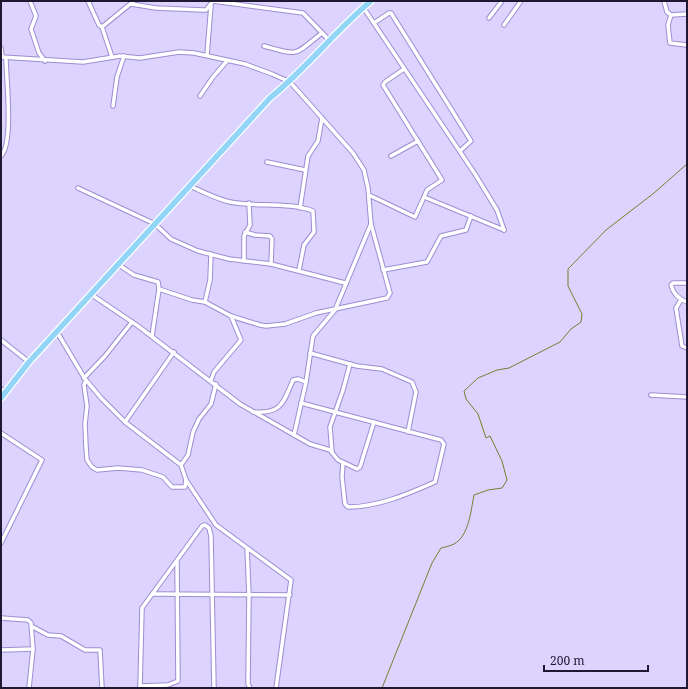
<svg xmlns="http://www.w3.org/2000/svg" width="688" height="689" viewBox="0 0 688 689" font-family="'Noto Serif',serif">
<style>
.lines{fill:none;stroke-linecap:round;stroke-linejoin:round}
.stream{stroke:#797e31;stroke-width:1}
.street-casing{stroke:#9d8dd2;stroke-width:5.5}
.primary-casing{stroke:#fff;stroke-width:8}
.street{stroke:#fff;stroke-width:3.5}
.primary{stroke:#92d5f7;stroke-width:5.5}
</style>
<rect width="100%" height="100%" fill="#dcd3ff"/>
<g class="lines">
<path class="stream" d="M 382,688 L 432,563 L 441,548 C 445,547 450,546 454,544 C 469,536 471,510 474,495 L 488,490 L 502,488 L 507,480 L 502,461 L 490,436 L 486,438 L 478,414 L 466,399 L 464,391 L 478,378 L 497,370 L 509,368 L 560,342 L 571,329 L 581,322 L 582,314 L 568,286 L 568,269 L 606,230 L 654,193 L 687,164"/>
<g class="street-casing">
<g id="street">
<polyline points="30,1 36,16 31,29 39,53 45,61"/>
<polyline points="88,1 99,25 102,27 112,57"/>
<polyline points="664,1 667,12 671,15"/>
<polyline points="131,4 156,8 203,10 206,10 213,1 303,13 329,40"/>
<polyline points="363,7 475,174 497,210 504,230"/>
<polyline points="687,14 671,15 668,25 670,43 687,45"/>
<polyline points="489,18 502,1"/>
<polyline points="374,23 389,13 391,13 471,141 460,151"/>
<polyline points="504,25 521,1"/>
<polyline points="102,27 134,1"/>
<path d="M 264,46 C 300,56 293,56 322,33"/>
<polyline points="1,48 2,57"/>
<polyline points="207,55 211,5"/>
<polyline points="1,57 83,62 120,56 140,58 179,52 194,53 245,64 272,74 290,82 353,153 364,170 368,188 371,224 390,293 387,298 316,313 285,324 266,326 260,325 231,316 205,302 192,300 159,289"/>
<polyline points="200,96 213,77 227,61"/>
<polyline points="113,106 117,77 124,56"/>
<path d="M 1,156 C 14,143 6,77 6,58"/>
<polyline points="391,156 418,141"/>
<polyline points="267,162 305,170"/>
<path d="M 190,186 C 203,192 216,199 230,202 C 254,207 290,202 313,211 L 314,232 L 304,245 L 299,270"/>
<polyline points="78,188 155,224 171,239 198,251 229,259 271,264 345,283"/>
<polyline points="369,195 415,217 427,190 442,180 383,85 385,82 404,69"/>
<polyline points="424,197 504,230"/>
<polyline points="300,208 308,156 318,141 322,118"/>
<polyline points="245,232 255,235 270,236 272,239 271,264"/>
<polyline points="244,261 244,236 250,225 249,203"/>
<polyline points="119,265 134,275 158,282 159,289 152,336"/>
<polyline points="383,270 427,262 441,236 466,230 471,216"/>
<path d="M 687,283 L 673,283 L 671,285 C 673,294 679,299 687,302"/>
<polyline points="92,295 138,326 240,404 310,444 330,450 338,460 357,469 360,467 374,422"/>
<polyline points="681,300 676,308 682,346 687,348"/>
<polyline points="205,302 210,280 211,254"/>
<polyline points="57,332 85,379 102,399 125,422 181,465 186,480 216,525 291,580 276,688"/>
<polyline points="1,340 29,362"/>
<polyline points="310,353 357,366 382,369 412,382 416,392 408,432"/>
<polyline points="84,378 105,356 132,322"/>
<polyline points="86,380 84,385 87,406 85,424 86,447 87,460 92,467 97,470 118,468 142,470 163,477 172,487 185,487 186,480"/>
<polyline points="211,380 214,372 241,340 231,316"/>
<polyline points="1,389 7,392"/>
<polyline points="651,395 687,397"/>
<path d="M 301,403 L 441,440 L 444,444 L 435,482 C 408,494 378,507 348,507 L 345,504 L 342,477 L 343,463"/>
<path d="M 253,412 C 281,414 283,404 293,380 L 298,379 L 306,382"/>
<polyline points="125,422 174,352"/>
<polyline points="1,433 42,460 1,543"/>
<polyline points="294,435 306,382 313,336 335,310 371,224"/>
<polyline points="332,452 330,427 343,390 350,364"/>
<polyline points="181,465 188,455 193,432 199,419 211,404 216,384"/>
<polyline points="247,548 249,595 248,684 250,688"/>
<polyline points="153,594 290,595"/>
<polyline points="1,618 28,620 31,623 33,649 29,688"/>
<polyline points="33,627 48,635 61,636 85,650 100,650 102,688"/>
<polyline points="1,650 33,649"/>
<polyline points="140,686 168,685 178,681 177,561"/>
<polyline points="140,688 142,608 202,526 205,525 209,528 211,536 214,688"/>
</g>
</g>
<g class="primary-casing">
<path id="primary" d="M 1,398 L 29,362 L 270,98 C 306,69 335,31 371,1"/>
</g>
<use href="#street" class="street"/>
<use href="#primary" class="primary"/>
</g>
<rect width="688" height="689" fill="none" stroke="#1f1832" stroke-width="4"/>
<path d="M544 665v6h104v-6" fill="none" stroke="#1f1832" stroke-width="2"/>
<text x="550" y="665" font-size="12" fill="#1f1832" stroke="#dcd3ff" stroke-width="3" paint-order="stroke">200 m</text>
</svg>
